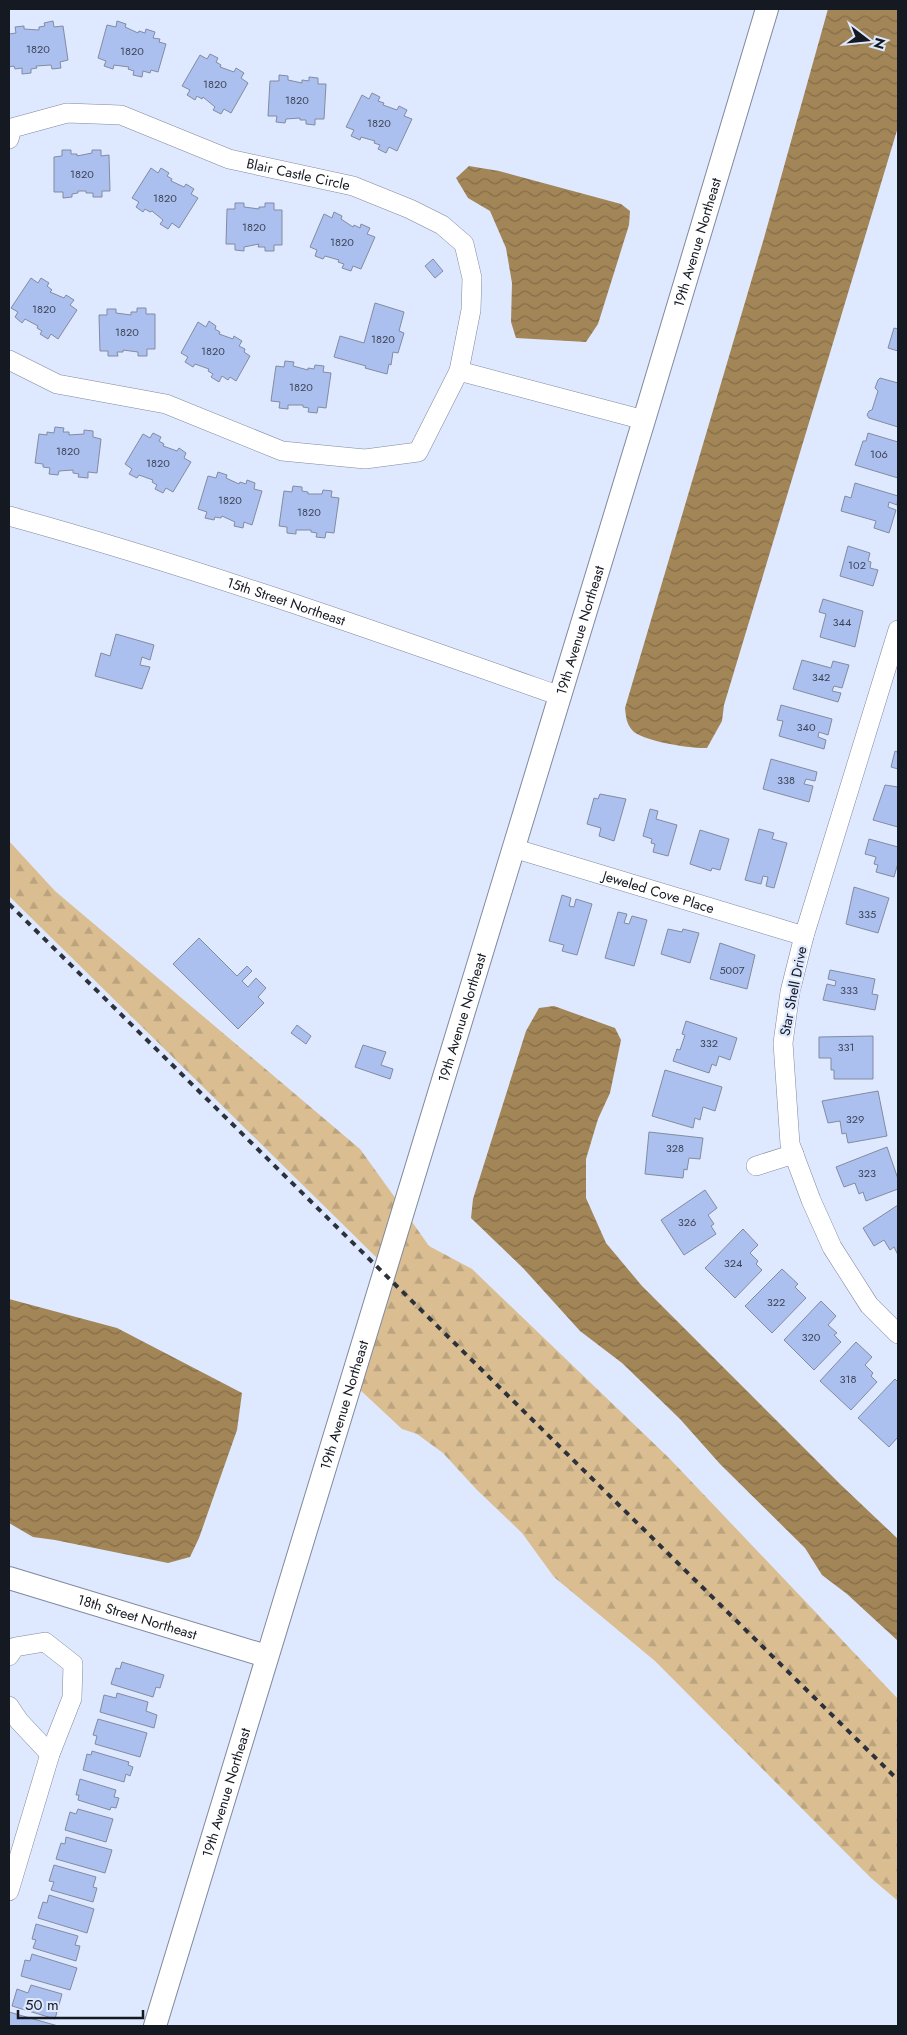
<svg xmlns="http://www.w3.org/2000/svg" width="907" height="2035" viewBox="0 0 907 2035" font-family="Jost,sans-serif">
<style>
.forest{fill:url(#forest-firs)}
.water{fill:url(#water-waves)}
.building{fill:#acc0f0;stroke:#828ba0}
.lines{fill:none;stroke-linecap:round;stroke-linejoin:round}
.minor-casing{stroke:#80899d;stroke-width:20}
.tertiary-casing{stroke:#80899d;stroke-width:24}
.minor{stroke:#fff;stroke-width:19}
.tertiary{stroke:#fff;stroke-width:22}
.rail{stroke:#2d313b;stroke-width:4;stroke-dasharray:6 6;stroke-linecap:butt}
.labels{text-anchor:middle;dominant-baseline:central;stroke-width:4.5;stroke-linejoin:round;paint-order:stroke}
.number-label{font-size:11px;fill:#3b4355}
.street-label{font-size:14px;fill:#151921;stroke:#dee8fe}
</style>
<defs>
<pattern id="forest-firs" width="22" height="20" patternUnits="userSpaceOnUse" patternTransform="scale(1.25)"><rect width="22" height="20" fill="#dabe91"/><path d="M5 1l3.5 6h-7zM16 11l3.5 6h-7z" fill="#baa37d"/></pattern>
<pattern id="water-waves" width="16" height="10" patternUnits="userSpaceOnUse" patternTransform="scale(1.25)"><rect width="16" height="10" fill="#a38658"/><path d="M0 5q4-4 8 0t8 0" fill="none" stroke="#846d48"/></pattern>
</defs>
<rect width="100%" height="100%" fill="#dee8fe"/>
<g class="forest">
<polygon points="9,841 55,891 360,1149 396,1199 377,1258 9,896"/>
<polygon points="410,1219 429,1246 472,1269 669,1458 898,1699 898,1901 871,1878 655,1661 554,1577 522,1533 477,1490 443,1453 417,1434 402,1429 358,1388"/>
</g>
<g class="water">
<path d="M 828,9 L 898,9 L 898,127 L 724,705 L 722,721 L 707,748 C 692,749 641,741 632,730 C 626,723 626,716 625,708 L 764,238 Z"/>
<polygon points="469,166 499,171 621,204 630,211 629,225 598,324 586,342 516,338 511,322 512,283 506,248 490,211 468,198 456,178"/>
<polygon points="554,1006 615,1028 621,1040 610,1093 598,1119 586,1159 586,1198 606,1243 642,1286 841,1485 898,1539 898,1641 847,1594 822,1575 805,1548 720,1464 680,1419 622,1363 580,1331 523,1268 471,1218 473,1199 526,1031 539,1008"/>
<polygon points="9,1299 117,1328 242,1393 237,1430 199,1538 190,1557 168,1563 55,1540 33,1537 9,1523"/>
</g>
<g class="building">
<polygon points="53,21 54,27 63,26 68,60 60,62 61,68 52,69 51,65 36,66 37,68 31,69 31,73 22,74 22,68 15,69 14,66 9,67 9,34 16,33 15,27 24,26 24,29 39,30 39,27 45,26 44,23"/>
<polygon points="117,21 126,24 125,27 138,33 139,31 145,33 146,29 155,32 153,38 160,39 159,42 166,44 158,72 151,70 150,73 143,71 142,77 133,75 134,71 128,69 129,67 114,65 113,69 104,66 106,61 98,58 107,25 116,27"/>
<polygon points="210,54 218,58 216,62 221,65 220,67 234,72 236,68 244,73 241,78 248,83 231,113 224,109 221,114 213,110 215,107 203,97 202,99 197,96 195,100 187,95 190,90 182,86 200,55 207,59"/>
<polygon points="279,75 288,76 288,80 302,83 302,80 309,81 309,77 318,78 318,84 326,84 324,119 315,119 315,125 306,124 306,120 300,120 300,118 286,119 285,123 276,122 277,116 268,116 270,81 279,81"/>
<polygon points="372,93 380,97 378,101 384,103 383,105 397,110 399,106 407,110 404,116 412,119 397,151 389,147 386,153 378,149 380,145 374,143 375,141 361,137 360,140 351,136 354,130 346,127 362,95 369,99"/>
<polygon points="62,150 71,150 71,154 77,154 77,156 92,153 92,150 101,150 101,156 109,155 110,191 102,191 102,197 93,197 93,193 86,193 86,191 78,191 78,193 72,194 72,197 63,198 63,192 54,192 54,157 62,156"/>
<polygon points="151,168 158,173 161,168 169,173 167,176 172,179 171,181 184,187 186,184 194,189 191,194 198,198 179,228 172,223 168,229 160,224 163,220 152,211 150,212 145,209 143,212 136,207 139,202 132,198"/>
<polygon points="235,203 244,203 244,207 259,209 259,207 265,207 265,203 274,203 274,210 282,210 282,245 274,245 274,251 265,251 265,247 258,247 259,244 244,247 244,251 235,250 235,244 226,244 227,209 235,209"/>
<polygon points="334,212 342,216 341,219 353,227 354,225 360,228 361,224 370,228 367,234 375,237 361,269 353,266 351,271 342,268 344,264 338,262 339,260 325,256 323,259 315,256 317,250 310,247 324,214 332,218"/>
<polygon points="433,259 443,271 435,278 425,266"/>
<polygon points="31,278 38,283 41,278 49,283 47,286 52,290 50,292 64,298 66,295 74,300 70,305 77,310 58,339 51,334 48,339 40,334 42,331 37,328 38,326 25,319 22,323 15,317 18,312 11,308"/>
<polygon points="375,303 404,312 399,331 404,333 398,353 393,352 391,365 389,364 387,374 365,368 366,366 334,357 340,336 364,343"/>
<polygon points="137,308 146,308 146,314 155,314 155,349 147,349 147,356 138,356 138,352 123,350 123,352 117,352 118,356 108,356 108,351 100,351 99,315 107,315 107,309 116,309 116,313 131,315 131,312 137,312"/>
<polygon points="209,321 216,326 215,329 220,332 219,334 233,339 234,336 242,341 239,346 245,349 244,352 250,356 236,381 230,377 228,380 222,376 219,382 211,377 213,374 208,371 209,369 195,364 193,367 185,362 188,357 181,353 198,322 206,327"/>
<polygon points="894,328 898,329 898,351 888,348"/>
<polygon points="285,361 294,362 293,366 308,370 308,368 314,369 315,365 324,366 323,372 331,373 326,408 318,407 317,413 308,412 309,408 303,407 303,405 288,405 288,409 279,408 280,402 271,401 276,366 284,367"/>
<polygon points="880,378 898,383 898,427 869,418 867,415 869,411 872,410 878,391 875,388 878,380"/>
<polygon points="55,427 64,428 63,432 69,432 69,435 84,434 84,430 93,431 93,437 101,439 97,473 88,472 88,478 78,477 79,474 73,473 73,470 59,471 58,475 49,474 50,468 43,467 43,464 35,463 39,434 47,435 47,432 54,433"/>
<polygon points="153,433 161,437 159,441 164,444 163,446 177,451 179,448 186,453 184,458 191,462 173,492 166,488 163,493 155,489 157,485 152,482 153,480 139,475 137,478 129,474 132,469 125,464 143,434 150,438"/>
<polygon points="868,433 898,442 898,478 855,465 863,441 866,441"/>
<polygon points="218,472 227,475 226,478 239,484 240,482 246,484 247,480 255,483 254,489 262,491 252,525 244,522 243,528 234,526 235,522 222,516 221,518 215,517 214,520 205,518 207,512 198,509 208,476 216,478"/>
<polygon points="855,483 898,496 897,505 889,502 888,507 896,510 889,533 874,528 876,521 841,511 845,496 851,498"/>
<polygon points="293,486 302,487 302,491 308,492 308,494 322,494 323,490 332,491 331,497 339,498 334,533 326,532 325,538 316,537 317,533 311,532 311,530 296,530 296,534 287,533 287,527 279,526 284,491 292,492"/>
<polygon points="848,546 870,553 868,561 871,562 870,568 878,570 873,586 840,576"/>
<polygon points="823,599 863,611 855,647 820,637 826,614 819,612"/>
<polygon points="116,634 154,645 150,660 142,657 140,665 150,667 142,689 95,676 101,653 110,656"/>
<polygon points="802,660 831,668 833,661 849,665 842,688 834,686 832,691 841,693 838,702 793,689"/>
<polygon points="781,705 832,719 828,735 819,732 818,737 826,740 824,749 779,736 783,721 777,720"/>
<polygon points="898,747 898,769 891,767 895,751 897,752"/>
<polygon points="771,759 817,772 815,781 806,779 804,784 813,786 809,802 763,789"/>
<polygon points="885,785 898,787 898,827 873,820"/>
<polygon points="600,794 626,799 614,841 599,836 601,828 587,824 594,798 598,799"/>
<polygon points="650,809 658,811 656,819 677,825 668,856 653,852 655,844 651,843 652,839 643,836"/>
<polygon points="759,829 774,833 772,839 787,843 774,888 766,886 768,877 763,876 761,884 745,880"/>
<polygon points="700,830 729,839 720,870 712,868 711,871 690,864"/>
<polygon points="869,839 898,847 898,863 894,877 876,872 878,865 874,864 876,857 865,854"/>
<polygon points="854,887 889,898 878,933 846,924"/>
<polygon points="562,895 571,898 569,906 574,907 576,899 592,904 577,955 562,951 564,945 549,941"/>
<polygon points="618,912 627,914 624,923 629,924 632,916 647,920 634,966 605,958"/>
<polygon points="668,929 682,932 683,929 699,933 690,963 661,954"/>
<polygon points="199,938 237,976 247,966 252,971 242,981 248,987 256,978 266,988 258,997 264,1003 238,1029 173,964"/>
<polygon points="720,943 755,955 747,989 710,979"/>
<polygon points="830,970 875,979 872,994 878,995 875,1010 823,1000 827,984 835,986 836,981 828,979"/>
<polygon points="686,1021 737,1038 730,1060 719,1056 716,1066 712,1064 709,1073 673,1061 677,1049 680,1050 685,1035 682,1034"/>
<polygon points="297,1025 311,1036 306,1044 291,1033"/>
<polygon points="873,1036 873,1079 834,1079 834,1070 831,1070 831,1058 819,1058 819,1037"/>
<polygon points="363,1045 386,1052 381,1065 393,1069 390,1079 355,1067"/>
<polygon points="665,1070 722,1087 715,1111 703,1107 700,1120 695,1118 693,1128 652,1116"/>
<polygon points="878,1091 887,1136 848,1143 846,1133 842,1134 840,1121 828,1123 822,1101"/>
<polygon points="649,1132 703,1138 700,1159 689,1158 687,1170 684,1169 683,1178 645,1174"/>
<polygon points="887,1147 898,1179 898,1189 866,1201 863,1192 859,1194 855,1183 844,1187 836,1167"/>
<polygon points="705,1190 717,1208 708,1215 714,1224 711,1226 716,1234 684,1255 661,1220"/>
<polygon points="898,1205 898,1255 894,1247 890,1250 884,1240 874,1246 863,1228"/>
<polygon points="743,1229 758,1245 750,1253 758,1261 756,1264 762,1270 735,1298 705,1268"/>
<polygon points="782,1269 798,1284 795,1287 806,1298 772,1333 745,1306"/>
<polygon points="821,1301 836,1316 828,1325 837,1333 834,1335 841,1342 814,1370 784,1340"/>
<polygon points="856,1342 872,1357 865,1365 873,1373 871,1376 877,1382 851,1410 820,1381"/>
<polygon points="895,1379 898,1382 898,1437 889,1447 858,1418"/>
<polygon points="122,1662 164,1675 160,1688 156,1687 153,1697 111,1684 116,1668 120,1669"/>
<polygon points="117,1693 148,1702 146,1711 157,1715 154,1728 100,1712 104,1695 116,1698"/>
<polygon points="98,1719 147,1733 140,1757 95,1744 97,1736 93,1735"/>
<polygon points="92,1751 129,1762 128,1765 133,1767 130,1776 126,1774 124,1782 83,1770 87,1754 91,1755"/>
<polygon points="80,1779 116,1790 114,1797 119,1798 116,1808 111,1807 110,1810 78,1800 79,1795 76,1795"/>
<polygon points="78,1809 113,1819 106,1842 65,1830 70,1812 76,1814"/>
<polygon points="66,1837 112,1850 105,1873 56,1859 61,1843 65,1844"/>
<polygon points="54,1865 96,1877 93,1887 97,1888 93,1902 51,1890 54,1882 49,1881"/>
<polygon points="49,1895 94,1909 87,1933 38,1918 43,1902 47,1903"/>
<polygon points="36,1924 78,1936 75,1945 80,1946 76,1961 33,1948 36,1940 32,1939"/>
<polygon points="32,1954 77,1968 70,1990 21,1976 25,1960 30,1961"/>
<polygon points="31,1985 62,1994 55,2019 12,2006 17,1989 28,1993"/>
<polygon points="9,2012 58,2026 9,2026"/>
</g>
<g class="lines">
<g class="minor-casing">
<g id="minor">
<path id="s1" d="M 9,139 L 12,128 L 67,113 L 121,115 L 229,159 L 353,186 L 410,209 L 442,225 L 464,244 L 472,278 L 471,310 L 459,371 L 418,452 L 365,459 L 282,451 L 166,404 L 57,384 L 9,360"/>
<polyline points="459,371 644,420"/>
<path id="s2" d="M 9,516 C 195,567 378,632 560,696"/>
<polyline points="898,630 804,936 790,992 783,1043 790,1144 811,1200 832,1247 869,1305 898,1334"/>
<path id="s3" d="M 513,848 L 804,936"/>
<polyline points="756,1166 794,1154"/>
<polyline points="9,1656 15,1647 45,1642 73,1664 72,1698 50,1754 9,1891"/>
<polyline points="9,1706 19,1721 50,1754"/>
</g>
</g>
<g class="tertiary-casing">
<g id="tertiary">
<path id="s4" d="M 9,1578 L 266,1656"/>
<path id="s5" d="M 155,2026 L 644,420 L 767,9"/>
</g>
</g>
<use href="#minor" class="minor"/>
<use href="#tertiary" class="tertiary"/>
<polyline class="rail" points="9,904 898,1780"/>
</g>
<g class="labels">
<g class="number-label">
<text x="38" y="49">1820</text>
<text x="132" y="51">1820</text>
<text x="215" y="84">1820</text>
<text x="297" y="100">1820</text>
<text x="379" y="123">1820</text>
<text x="82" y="174">1820</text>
<text x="165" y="198">1820</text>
<text x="254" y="227">1820</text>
<text x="342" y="242">1820</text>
<text x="44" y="309">1820</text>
<text x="127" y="332">1820</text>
<text x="383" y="339">1820</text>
<text x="213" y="351">1820</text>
<text x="301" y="387">1820</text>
<text x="68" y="451">1820</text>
<text x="879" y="454">106</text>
<text x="158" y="463">1820</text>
<text x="230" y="500">1820</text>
<text x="309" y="512">1820</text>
<text x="857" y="565">102</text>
<text x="842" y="622">344</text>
<text x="821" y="677">342</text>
<text x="806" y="727">340</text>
<text x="786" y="780">338</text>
<text x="867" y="914">335</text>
<text x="732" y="970">5007</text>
<text x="849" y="990">333</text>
<text x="709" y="1043">332</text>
<text x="846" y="1047">331</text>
<text x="855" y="1119">329</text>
<text x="675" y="1148">328</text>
<text x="867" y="1173">323</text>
<text x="687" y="1222">326</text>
<text x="733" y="1263">324</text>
<text x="776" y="1302">322</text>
<text x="811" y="1337">320</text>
<text x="848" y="1379">318</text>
</g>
<g class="street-label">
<text stroke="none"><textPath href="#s1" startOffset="310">Blair Castle Circle</textPath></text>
<text stroke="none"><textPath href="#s5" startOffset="1864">19th Avenue Northeast</textPath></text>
<text stroke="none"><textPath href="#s2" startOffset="290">15th Street Northeast</textPath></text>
<text stroke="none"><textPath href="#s5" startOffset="1459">19th Avenue Northeast</textPath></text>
<text stroke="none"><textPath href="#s3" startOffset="152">Jeweled Cove Place</textPath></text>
<text transform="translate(793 991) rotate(-79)">Star Shell Drive</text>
<text stroke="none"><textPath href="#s5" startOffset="1054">19th Avenue Northeast</textPath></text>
<text stroke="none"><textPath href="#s5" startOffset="649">19th Avenue Northeast</textPath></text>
<text stroke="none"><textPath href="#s4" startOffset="134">18th Street Northeast</textPath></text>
<text stroke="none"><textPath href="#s5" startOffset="244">19th Avenue Northeast</textPath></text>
</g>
</g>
<rect width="907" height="2035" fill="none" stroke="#151921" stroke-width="20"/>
<g transform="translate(867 40) rotate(106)" stroke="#dee8fe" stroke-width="4" paint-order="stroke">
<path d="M0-4L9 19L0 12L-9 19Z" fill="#151921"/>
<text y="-8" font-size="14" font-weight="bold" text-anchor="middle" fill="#151921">N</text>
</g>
<path d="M18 2010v8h125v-8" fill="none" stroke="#151921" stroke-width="2.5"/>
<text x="25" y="2010" font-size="15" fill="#151921" stroke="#dee8fe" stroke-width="4" paint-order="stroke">50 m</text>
</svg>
